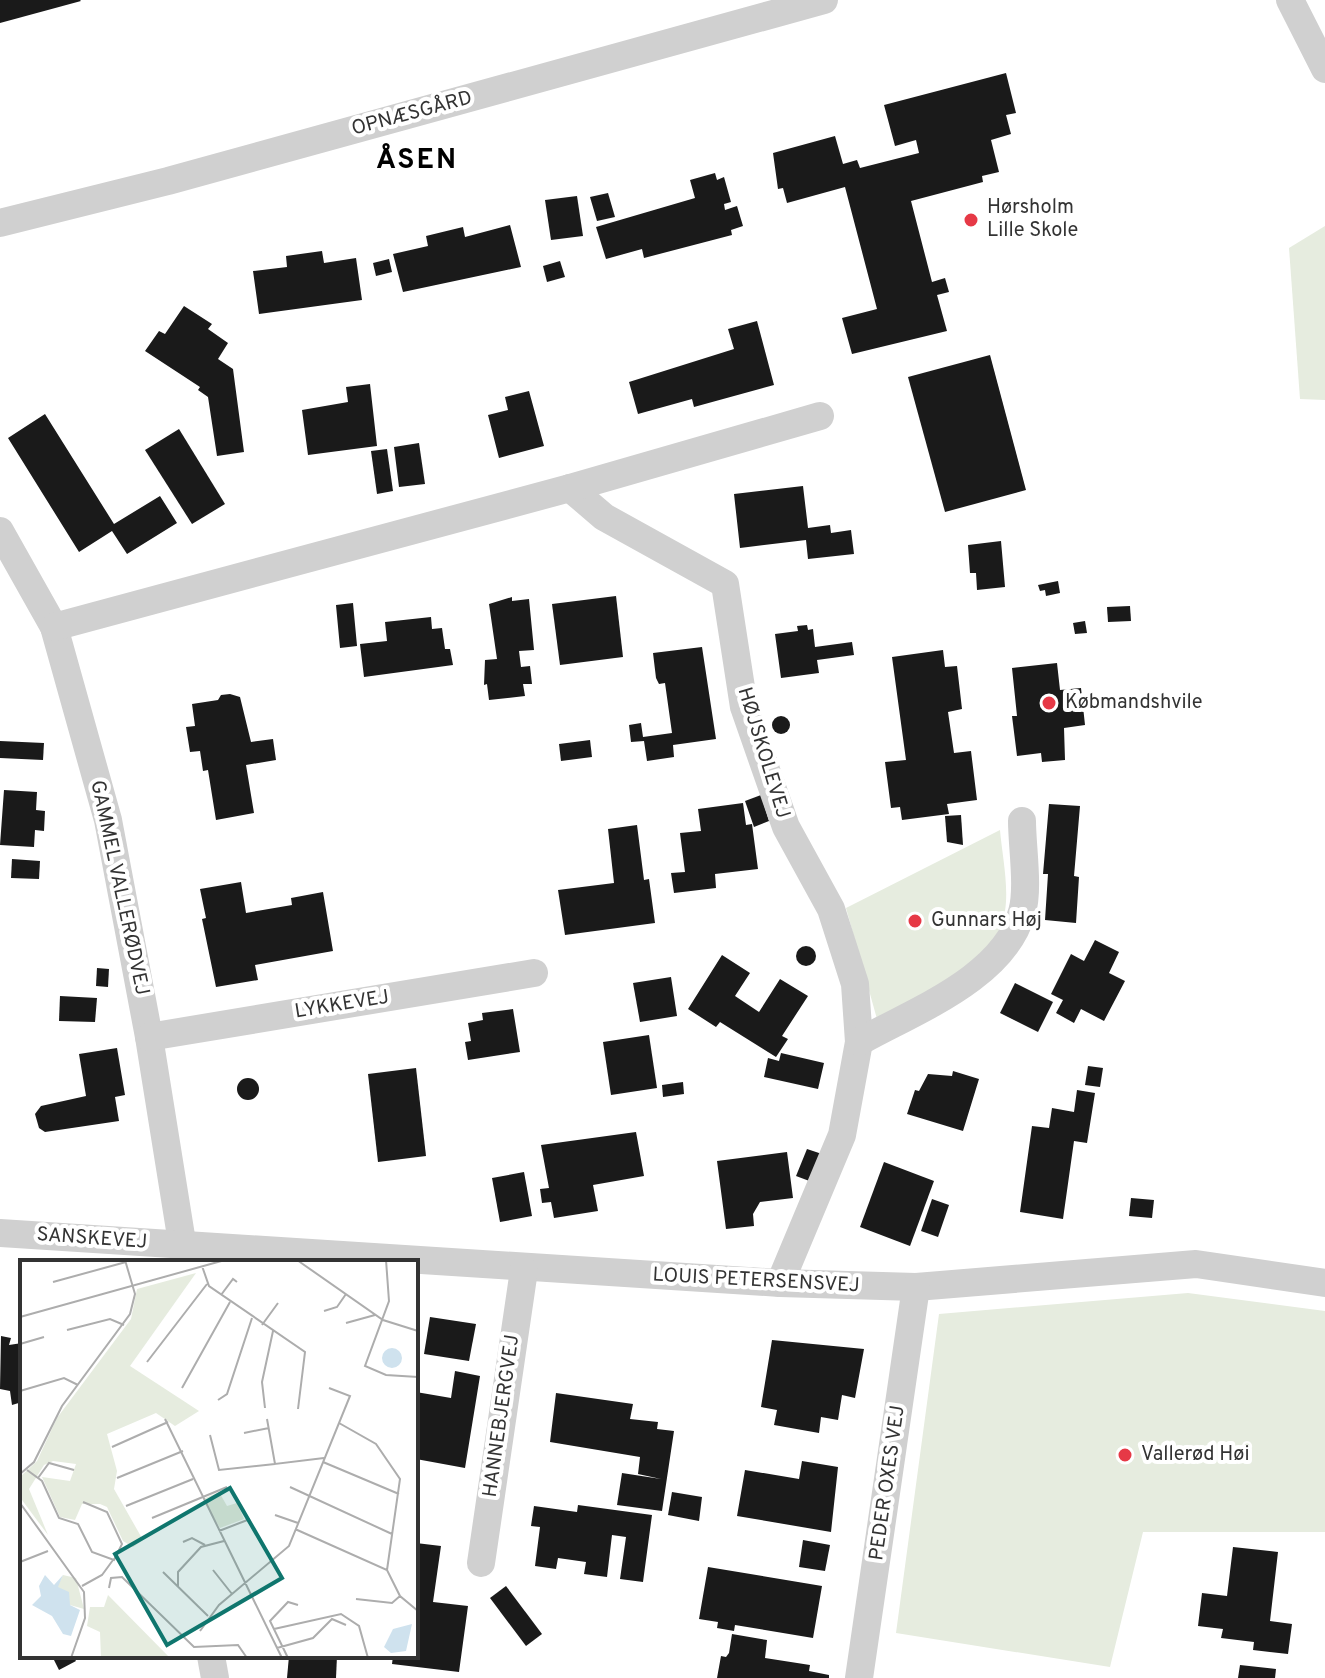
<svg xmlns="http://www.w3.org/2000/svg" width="1325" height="1678" viewBox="0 0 1325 1678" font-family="Overpass,sans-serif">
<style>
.green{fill:#e6ecdf}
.building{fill:#1a1a1a}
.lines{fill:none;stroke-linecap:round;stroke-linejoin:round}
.street{stroke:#d0d0d0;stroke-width:28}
.poi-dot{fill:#e63946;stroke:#fff;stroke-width:3}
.labels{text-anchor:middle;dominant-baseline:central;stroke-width:8;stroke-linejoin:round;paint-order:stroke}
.street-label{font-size:20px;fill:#333;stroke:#fff}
.poi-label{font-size:20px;fill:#333;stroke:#fff;text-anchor:start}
.district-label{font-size:28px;font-weight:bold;letter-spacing:2px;fill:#000;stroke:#fff}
.inset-road{fill:none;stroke:#adadad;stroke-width:2}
.view{fill:#0f766e;fill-opacity:0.15;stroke:#0f766e;stroke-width:4}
.inset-edge{fill:none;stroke:#333;stroke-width:4}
</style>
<rect width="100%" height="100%" fill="#fff"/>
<g class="green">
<polygon points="1325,226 1325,400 1300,399 1289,248"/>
<path d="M 1000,830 C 1002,854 1009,886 1005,911 C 996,967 921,993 877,1019 L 846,908 Z"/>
<polygon points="1188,1293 1325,1311 1325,1532 1143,1532 1110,1667 896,1633 939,1314"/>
</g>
<g class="building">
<polygon points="0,0 80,0 81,1 0,23"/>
<polygon points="1006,73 1016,113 1006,115 1011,134 991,140 999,172 982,176 983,182 911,201 932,282 945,278 949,292 937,295 947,331 852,354 842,318 877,309 845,187 787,203 783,188 778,189 773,153 835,136 843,164 857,160 860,168 919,153 916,140 895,146 884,105"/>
<polygon points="715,173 717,180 724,177 731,202 724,204 725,210 737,206 743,226 731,230 732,235 644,258 642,249 606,259 596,227 695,198 690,180"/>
<polygon points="608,193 615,217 597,221 590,197"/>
<polygon points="577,196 583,236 551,240 545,200"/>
<polygon points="510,225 521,267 403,292 393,254 428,246 426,236 463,227 465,237"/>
<polygon points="322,251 324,263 356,258 362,300 259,314 253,271 287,267 286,256"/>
<polygon points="389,259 392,272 376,276 373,263"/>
<polygon points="560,261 565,277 547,282 543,266"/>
<polygon points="184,306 212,324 208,329 228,343 218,359 233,369 244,452 217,456 208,397 198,390 200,387 145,351 159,331 165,334"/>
<polygon points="757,321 774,385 694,407 692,399 638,414 629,382 734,349 728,329"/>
<polygon points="990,355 1026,490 945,512 908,377"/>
<polygon points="370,384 377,446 308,455 302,410 348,402 346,387"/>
<polygon points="529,391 544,446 499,458 488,415 508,410 505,397"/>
<polygon points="45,414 114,524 160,496 177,523 127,554 112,531 79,552 8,438"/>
<polygon points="179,429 225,504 192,524 145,450"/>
<polygon points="419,443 425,484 399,487 394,447"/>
<polygon points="387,449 393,491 377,494 371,451"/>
<polygon points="803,486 808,528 830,525 831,533 851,530 854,554 808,559 806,540 740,548 734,494"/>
<polygon points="1001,541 1005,587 977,590 976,573 970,573 968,545"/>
<polygon points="1058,581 1060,593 1046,596 1045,590 1040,591 1038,585"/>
<polygon points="616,596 623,657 560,665 552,604"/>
<polygon points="512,597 512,601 529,599 534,650 519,651 521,667 530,666 532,684 523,684 525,696 489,700 487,684 484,685 485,660 497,659 489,604"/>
<polygon points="353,603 357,646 340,648 336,605"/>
<polygon points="1130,606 1131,621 1108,622 1107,607"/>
<polygon points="431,617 432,629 442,628 445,649 450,649 453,665 364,677 360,644 387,641 385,622"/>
<polygon points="1085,621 1087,633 1075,634 1073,623"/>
<polygon points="807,625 808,630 813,629 815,647 852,642 854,655 817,660 819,673 781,678 775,634 798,631 797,626"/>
<polygon points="702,647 716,739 673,745 674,757 647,761 644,741 631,742 629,725 641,723 643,737 672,733 665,683 659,684 656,678 653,653"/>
<polygon points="943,650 945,667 957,666 962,709 948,712 954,753 971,751 977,800 947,804 949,814 902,820 900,807 891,808 885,762 906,760 892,657"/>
<polygon points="1057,663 1060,690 1081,688 1085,725 1064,728 1065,760 1042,762 1041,753 1017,756 1012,716 1017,716 1012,668"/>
<polygon points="230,694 240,697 251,742 273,739 276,760 246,765 254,813 216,820 208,770 203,771 200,751 190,752 186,727 195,726 192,704 218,700 221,695"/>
<circle cx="781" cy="725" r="9"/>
<polygon points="590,740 592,757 561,761 559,744"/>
<polygon points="0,741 44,743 43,760 0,758"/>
<polygon points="4,790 37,792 36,810 45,811 44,831 35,830 34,847 0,845"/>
<polygon points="761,795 769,821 754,827 745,801"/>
<polygon points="743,803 746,825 752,824 758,869 715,874 716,888 674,893 671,873 685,872 680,833 701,831 698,809"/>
<polygon points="1049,804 1080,806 1074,876 1079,877 1076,923 1045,920 1048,874 1043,874"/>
<polygon points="961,815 963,845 947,842 945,816"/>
<polygon points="637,825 644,880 649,879 655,923 565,935 558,890 614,883 608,829"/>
<polygon points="12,859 40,861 39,879 11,878"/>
<polygon points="241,882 246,913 292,905 291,898 323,892 333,951 255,965 258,980 216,987 202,919 206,918 200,889"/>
<polygon points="1095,940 1119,952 1109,973 1125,981 1104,1021 1081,1009 1074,1023 1056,1013 1063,1000 1051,994 1071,954 1084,961"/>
<circle cx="806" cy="956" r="10"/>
<polygon points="722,955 750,973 735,996 759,1012 780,979 808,996 782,1036 788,1039 776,1057 720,1022 716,1027 688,1009"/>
<polygon points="97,968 109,969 108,987 96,986"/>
<polygon points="671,977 677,1016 640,1022 633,983"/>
<polygon points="1015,983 1053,1002 1038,1032 1000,1013"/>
<polygon points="60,996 97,998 95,1022 59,1021"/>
<polygon points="513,1009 520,1052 468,1060 465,1042 471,1041 468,1023 483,1020 482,1013"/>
<polygon points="649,1035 657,1088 611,1095 603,1042"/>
<polygon points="117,1048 125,1095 115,1097 119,1121 45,1132 39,1128 35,1114 41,1106 86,1096 79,1054"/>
<polygon points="781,1053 824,1063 818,1089 764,1077 768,1058 779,1061"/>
<polygon points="1088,1066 1103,1068 1100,1087 1085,1085"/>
<polygon points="416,1068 426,1156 378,1162 368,1074"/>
<polygon points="953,1071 979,1079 963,1131 907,1114 915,1090 919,1091 928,1074 952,1076"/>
<circle cx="248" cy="1089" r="11"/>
<polygon points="683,1082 684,1094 663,1097 662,1085"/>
<polygon points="1077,1090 1095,1093 1087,1143 1074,1141 1063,1219 1020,1212 1032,1126 1049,1128 1052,1108 1074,1112"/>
<polygon points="636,1132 644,1176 593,1185 598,1211 554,1218 551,1202 542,1203 540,1189 549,1188 541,1145"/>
<polygon points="807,1149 822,1154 812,1182 796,1176"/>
<polygon points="787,1152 793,1198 760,1202 753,1214 754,1226 726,1229 717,1161"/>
<polygon points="884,1162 934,1181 910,1246 860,1227"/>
<polygon points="524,1172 532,1216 500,1222 492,1178"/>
<polygon points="1131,1198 1154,1200 1152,1218 1129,1216"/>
<polygon points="932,1199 949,1205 938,1237 921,1231"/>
<polygon points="430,1317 476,1324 469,1361 424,1354"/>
<polygon points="1,1336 11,1338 9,1345 22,1343 22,1402 12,1405 10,1391 0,1389"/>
<polygon points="772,1340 864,1349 855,1398 842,1395 838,1420 821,1417 819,1433 774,1425 777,1410 761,1407"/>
<polygon points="455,1371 480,1376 465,1468 416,1459 416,1392 451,1398"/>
<polygon points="556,1393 633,1404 630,1419 658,1422 657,1429 674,1431 662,1511 617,1505 622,1473 661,1479 638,1474 640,1457 550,1442"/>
<polygon points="802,1461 838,1467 831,1532 737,1516 745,1470 799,1479"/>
<polygon points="672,1492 702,1497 699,1521 668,1515"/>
<polygon points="578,1505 652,1515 643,1582 620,1579 626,1537 612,1535 607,1577 584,1574 586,1562 558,1558 556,1569 535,1566 540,1527 531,1526 534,1506 577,1512"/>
<polygon points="803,1540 830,1545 825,1571 799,1567"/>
<polygon points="416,1543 441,1546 433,1602 468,1606 459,1672 392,1664 393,1656 416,1656"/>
<polygon points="1233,1547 1278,1552 1270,1621 1292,1624 1288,1654 1253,1650 1254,1642 1221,1638 1223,1629 1198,1626 1202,1593 1227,1596"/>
<polygon points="708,1567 822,1586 813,1638 735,1625 734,1631 717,1628 718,1622 699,1619"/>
<polygon points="506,1586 542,1634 526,1646 490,1598"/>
<polygon points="732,1634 767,1640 765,1658 810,1665 809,1671 829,1675 829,1678 717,1678 721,1656 726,1657 729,1653"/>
<polygon points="52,1656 73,1656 76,1661 59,1670"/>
<polygon points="289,1656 337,1656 336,1678 287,1678"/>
<polygon points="1240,1665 1276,1669 1275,1678 1238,1678"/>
</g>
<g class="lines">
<g class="street">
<polyline points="1290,0 1325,69"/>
<polyline points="0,223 168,181 824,0"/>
<polyline points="570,488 604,517 725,584 744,707 786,827 831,909 855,984 859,1042 842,1135 780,1283"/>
<polyline points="0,531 54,627 108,820 149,1037 185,1261"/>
<polyline points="54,627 570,488 820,416"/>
<polyline points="149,1037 534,973"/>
<path d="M 859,1042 C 914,1011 1004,978 1022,912 C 1029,889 1022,846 1022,821"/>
<polyline points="0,1233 780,1283 916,1287 1196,1264 1325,1283"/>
<polyline points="481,1563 524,1270"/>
<polyline points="211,1656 215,1678"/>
<polyline points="859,1678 916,1287"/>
</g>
</g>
<g class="poi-dot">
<circle cx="971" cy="220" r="8"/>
<circle cx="1049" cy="703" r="8"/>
<circle cx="915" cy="921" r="8"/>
<circle cx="1125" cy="1455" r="8"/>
</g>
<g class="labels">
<g class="street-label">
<text transform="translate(412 114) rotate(-15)">OPNÆSGÅRD</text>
<text transform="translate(763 753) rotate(73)">HØJSKOLEVEJ</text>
<text transform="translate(119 888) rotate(78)">GAMMEL VALLERØDVEJ</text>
<text transform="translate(342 1005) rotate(-9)">LYKKEVEJ</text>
<text transform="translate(92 1239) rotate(4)">SANSKEVEJ</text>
<text transform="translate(756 1281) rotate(3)">LOUIS PETERSENSVEJ</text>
<text transform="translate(502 1416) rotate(-82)">HANNEBJERGVEJ</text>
<text transform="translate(888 1483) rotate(-82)">PEDER OXES VEJ</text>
</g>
<g class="poi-label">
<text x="987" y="208">Hørsholm<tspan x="987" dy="23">Lille Skole</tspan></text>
<text x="1065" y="703">Købmandshvile</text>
<text x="931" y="921">Gunnars Høj</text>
<text x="1141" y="1455">Vallerød Høi</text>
</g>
<g class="district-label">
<text x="417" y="161">ÅSEN</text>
</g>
</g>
<g transform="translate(20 1260)">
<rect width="398" height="398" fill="#fff"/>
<path d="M 176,13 L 110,106 L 179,151 L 155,166 L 136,153 L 87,174 L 97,211 L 94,229 L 123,280 L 113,287 L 103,281 L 87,247 L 80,244 L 62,244 L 55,260 L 40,257 L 22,217 L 50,221 L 56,204 L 33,201 L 24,205 L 9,229 L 28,275 L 2,240 L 0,217 L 17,201 L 37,158 L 111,59 L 117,29 ZM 199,232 L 207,246 L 217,243 L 224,259 L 200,268 L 183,239 ZM 43,315 L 56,318 L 64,349 L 50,345 L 37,327 ZM 88,335 L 150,398 L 81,398 L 80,372 L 67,366 L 70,347 L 84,347 Z" fill="#e6ecdf"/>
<path d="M362 98a10 10 0 1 1 20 0a10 10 0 1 1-20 0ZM 25,315 L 34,325 L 43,315 L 38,327 L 49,332 L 50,345 L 60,350 L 51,376 L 43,374 L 32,356 L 12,345 L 21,336 L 19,326 ZM 392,364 L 386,391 L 371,393 L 364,387 L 373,369 Z" fill="#cfe2ee"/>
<path class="inset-road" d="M 277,0 L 363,60 L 398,71M 366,0 L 369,41 L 345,106 L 366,115 L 398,117M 182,6 L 189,26 L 285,92 L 278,149M 33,22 L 106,2M 201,35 L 213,19 L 217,22M 304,51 L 317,47 L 326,34M 0,57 L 205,0M 326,63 L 355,55M 242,65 L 258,43M 47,70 L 90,59 L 104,65M 0,84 L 24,77M 127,102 L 187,24M 162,128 L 210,42M 0,131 L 44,118 L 58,125M 198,140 L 207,134 L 232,58M 245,148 L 242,122 L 253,71M 145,159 L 262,398M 247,159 L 255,204 L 304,198M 319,163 L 356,184 L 380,219 L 367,310M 224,173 L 249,168M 190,175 L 199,210 L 255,204M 92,187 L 148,162M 303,202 L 379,234M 7,210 L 22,221 L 39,258 L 58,264 L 72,292 L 94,300 L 102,284 L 87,252 L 63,242M 0,214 L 14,202 L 42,146 L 110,54 L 115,34 L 105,0M 18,218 L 29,203 L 54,210M 97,218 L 163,191M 270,227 L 372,274M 0,243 L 64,332 L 65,358 L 51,398M 106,246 L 173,219M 255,255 L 278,263M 132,258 L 207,227M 275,269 L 367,310 L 380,336 L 398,351M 199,271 L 230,259M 163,282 L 172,278 L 185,285M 0,302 L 28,291M 193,310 L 212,334M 143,312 L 188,356M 62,326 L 82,315 L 93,300M 158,326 L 158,312 L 181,287 L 204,281M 89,328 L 91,318 L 102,317 L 174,387 L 218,385 L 227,398M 336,339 L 372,343 L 380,336M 254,369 L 321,354 L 339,366 L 348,398M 180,371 L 199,345 L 269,286 L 330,136 L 309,128M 257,388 L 293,378 L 312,359 L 326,365M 268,398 L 250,361 L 268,342 L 278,345"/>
<path class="view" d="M 210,228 L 262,318 L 147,385 L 95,294 Z"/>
<rect width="398" height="398" class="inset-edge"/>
</g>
</svg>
